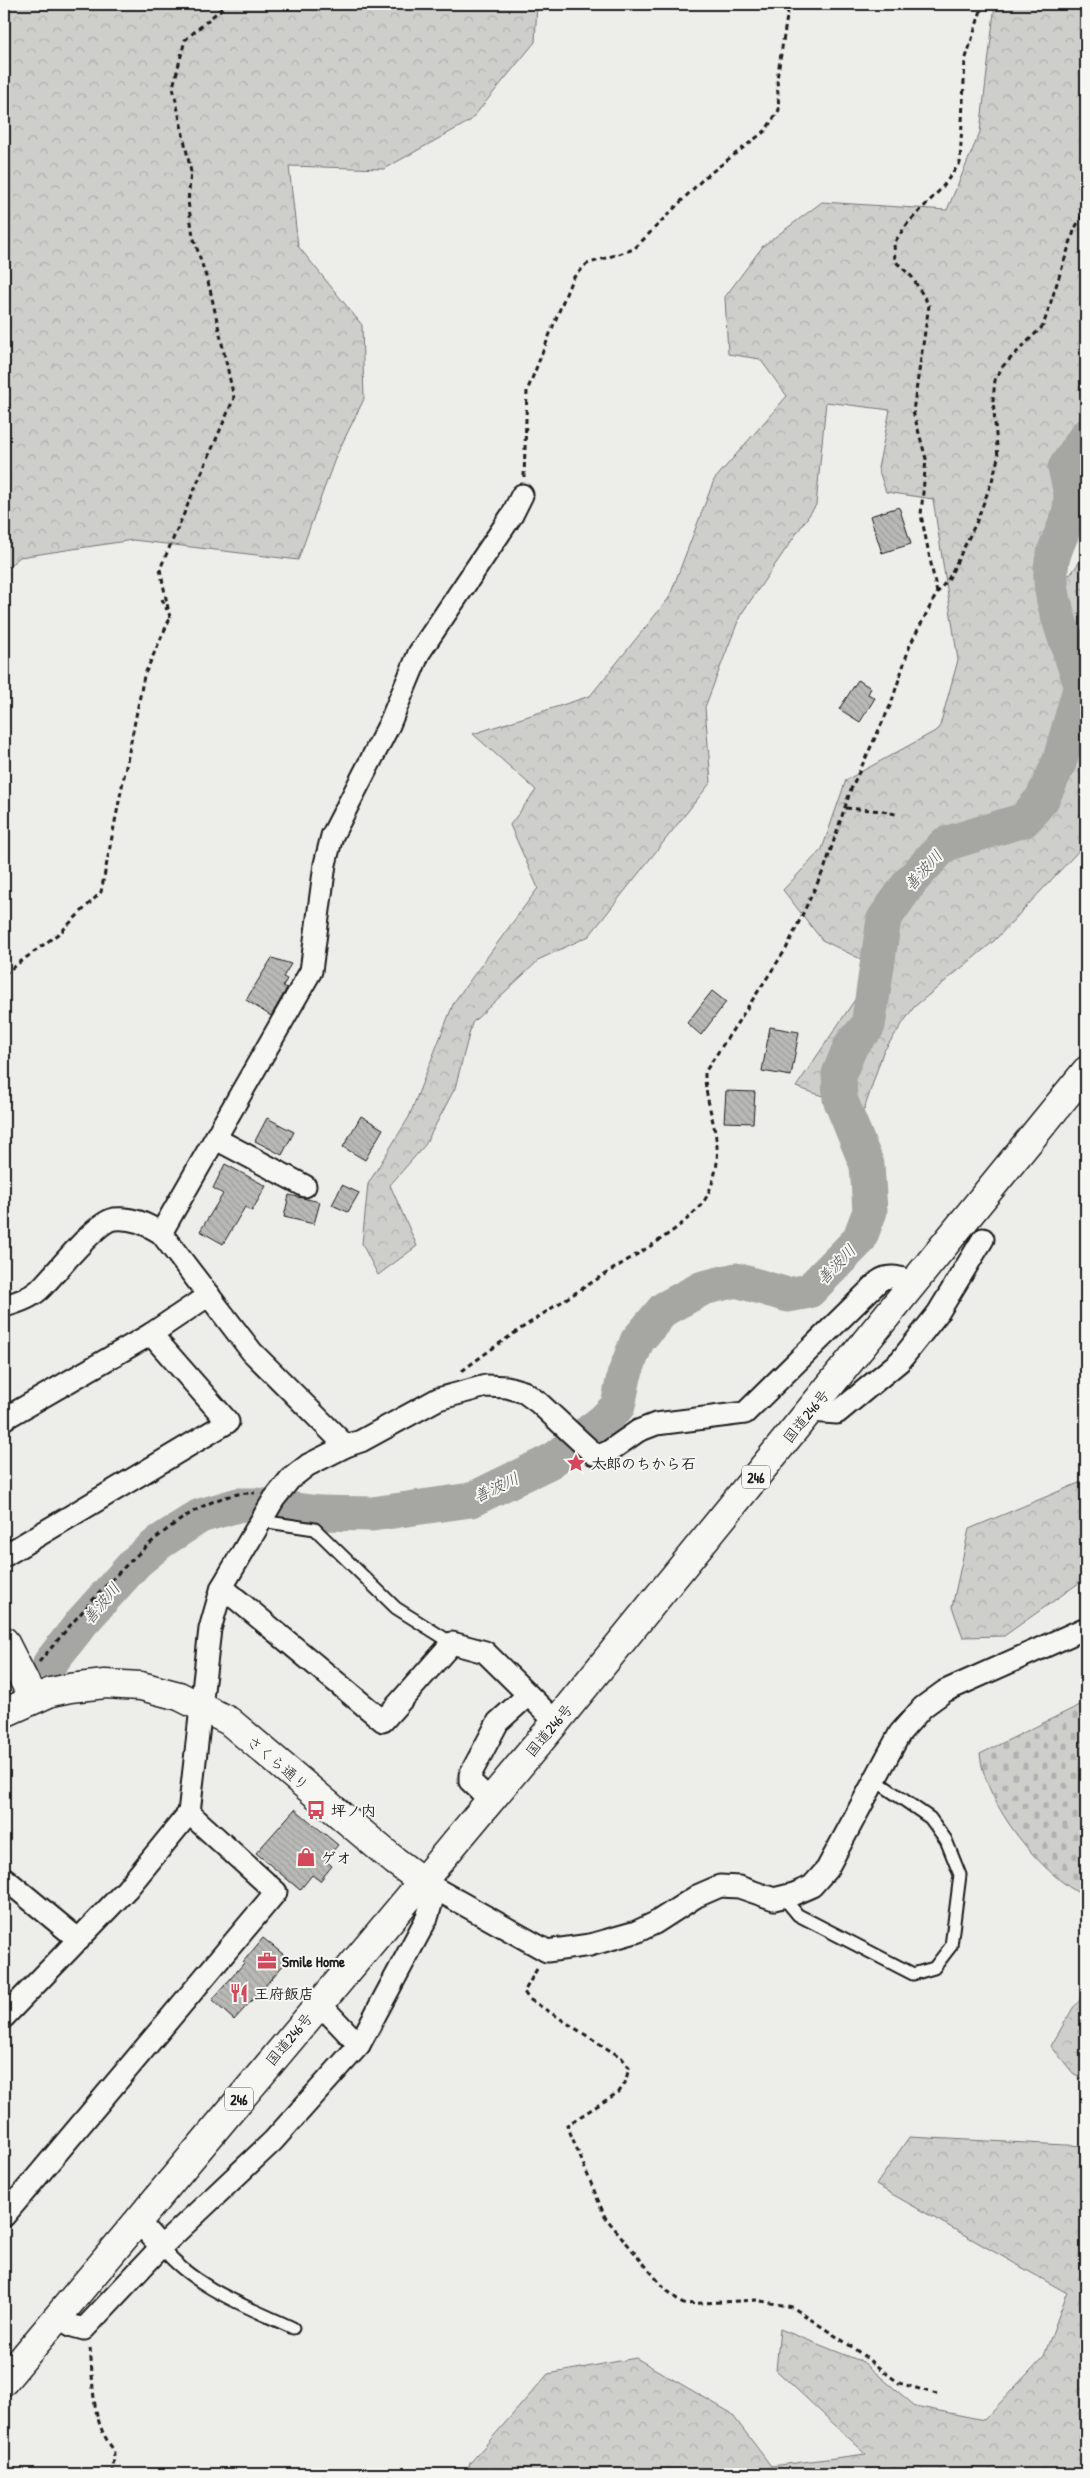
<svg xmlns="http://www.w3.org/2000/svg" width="1090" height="2478" viewBox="0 0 1090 2478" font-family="'Patrick Hand','Klee One',sans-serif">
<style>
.forest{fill:url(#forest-crowns);stroke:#757574}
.cemetery{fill:url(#cemetery-stones);stroke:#757574}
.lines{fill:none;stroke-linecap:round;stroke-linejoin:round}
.river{stroke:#a6a6a3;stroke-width:35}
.building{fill:url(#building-back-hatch);stroke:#1c1c1c}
.lane-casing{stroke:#1c1c1c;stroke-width:15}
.street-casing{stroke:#1c1c1c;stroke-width:25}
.secondary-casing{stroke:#1c1c1c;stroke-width:31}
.highway-casing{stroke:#1c1c1c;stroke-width:31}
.path{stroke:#1c1c1c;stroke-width:3;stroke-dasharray:5 4;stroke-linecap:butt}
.lane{stroke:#f6f6f2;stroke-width:11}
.street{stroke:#f6f6f2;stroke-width:21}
.secondary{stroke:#f6f6f2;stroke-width:28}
.highway{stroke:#f6f6f2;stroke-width:28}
.labels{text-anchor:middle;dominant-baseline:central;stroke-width:4;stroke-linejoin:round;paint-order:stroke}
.shield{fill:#f6f6f2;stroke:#5d5d5c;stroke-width:1}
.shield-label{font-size:14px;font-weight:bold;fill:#1c1c1c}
.street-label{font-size:15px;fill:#1c1c1c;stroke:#f6f6f2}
.poi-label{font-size:15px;font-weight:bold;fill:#1c1c1c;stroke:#f6f6f2;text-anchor:start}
.water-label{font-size:16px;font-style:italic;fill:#535352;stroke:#f6f6f2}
</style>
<defs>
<pattern id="forest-crowns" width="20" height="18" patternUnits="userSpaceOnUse" patternTransform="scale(1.25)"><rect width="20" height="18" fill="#cececb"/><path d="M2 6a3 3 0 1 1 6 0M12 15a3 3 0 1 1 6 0" fill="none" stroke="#b0b0ae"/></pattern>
<pattern id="cemetery-stones" width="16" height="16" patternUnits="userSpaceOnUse" patternTransform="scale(1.25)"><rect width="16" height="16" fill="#cececb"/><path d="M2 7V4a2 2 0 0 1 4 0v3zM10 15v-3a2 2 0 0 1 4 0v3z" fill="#b0b0ae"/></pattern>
<pattern id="building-back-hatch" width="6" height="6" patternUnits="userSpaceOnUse" patternTransform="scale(1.25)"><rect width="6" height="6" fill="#b9b9b6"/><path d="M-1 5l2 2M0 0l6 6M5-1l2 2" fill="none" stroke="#9e9e9c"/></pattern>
</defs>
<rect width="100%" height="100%" fill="#edede9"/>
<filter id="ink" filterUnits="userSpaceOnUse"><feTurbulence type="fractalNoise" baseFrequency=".02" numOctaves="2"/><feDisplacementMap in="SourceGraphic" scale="10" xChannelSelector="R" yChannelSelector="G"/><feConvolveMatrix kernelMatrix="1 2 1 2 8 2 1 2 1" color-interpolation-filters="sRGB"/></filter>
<g filter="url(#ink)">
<g class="forest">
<polygon points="4,4 537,4 535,42 470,121 384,169 289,166 298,246 362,325 364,399 336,456 298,560 133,540 20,557 4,570"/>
<polygon points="995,4 1086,4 1086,493 1039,560 1070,575 1086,553 1086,843 994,941 914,1007 883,1052 864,1110 796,1087 877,967 822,940 783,890 822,849 846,780 939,729 958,660 933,499 886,492 878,468 890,410 826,402 816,505 740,616 705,707 711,782 589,936 540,959 472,1023 455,1088 425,1145 390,1185 417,1246 378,1275 362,1244 368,1184 409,1117 454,1002 538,888 510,825 536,790 473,734 590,696 669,598 714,480 787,396 760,359 728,354 725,297 763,246 822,202 947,210 980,132"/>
<polygon points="1086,1480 1086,1578 1004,1636 963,1637 952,1607 969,1529"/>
<polygon points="1086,1993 1086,2081 1073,2073 1051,2046 1073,2008"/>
<polygon points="909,2137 1086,2146 1086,2474 467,2474 470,2463 548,2374 636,2358 731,2413 771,2466 866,2454 776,2370 780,2329 863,2362 915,2406 984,2420 1044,2356 1067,2293 876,2185"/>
</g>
<path class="cemetery" d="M 1086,1702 L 1086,1897 C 1041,1875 985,1805 980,1754 Z"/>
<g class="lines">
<path class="river" d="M 50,1663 L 83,1621 L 136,1562 L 160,1542 L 200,1516 L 238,1505 L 257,1505 L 319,1513 L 372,1514 L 471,1500 L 551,1461 L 603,1421 L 618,1406 L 624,1376 L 637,1341 L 664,1309 L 703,1288 L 736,1280 L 788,1295 L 809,1291 L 859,1240 L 870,1211 L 867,1165 L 840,1099 L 839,1074 L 851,1045 L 868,1026 L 884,919 L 910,882 L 945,844 L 1024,820 L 1042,799 L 1059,763 L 1081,685 L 1069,649 L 1069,641 L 1066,641 C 1058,616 1047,588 1052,561 C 1056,540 1071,521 1071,498 C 1071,489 1067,477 1065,468 L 1086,436"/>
</g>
<g class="building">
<polygon points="899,507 911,544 882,553 870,516"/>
<polygon points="858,680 871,688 868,694 875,698 860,722 839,709"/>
<polygon points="272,958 291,964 283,977 287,979 283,986 287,988 271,1016 246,1000"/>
<polygon points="712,991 726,1002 701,1035 687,1023"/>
<polygon points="770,1027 799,1032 791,1076 762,1071"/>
<polygon points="726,1091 755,1092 753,1123 724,1122"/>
<polygon points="361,1116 383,1129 365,1160 343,1147"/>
<polygon points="267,1118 294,1132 282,1155 255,1141"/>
<polygon points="225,1164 266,1186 252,1211 245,1207 223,1244 200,1231 223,1194 213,1188"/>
<polygon points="342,1185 359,1193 348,1212 332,1205"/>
<polygon points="289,1195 320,1202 314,1224 284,1217"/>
<polygon points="295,1809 338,1845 325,1860 332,1866 320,1881 312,1875 300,1890 256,1853"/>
<polygon points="263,1938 289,1959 234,2020 212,2000 244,1963 243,1962"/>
</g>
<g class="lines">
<g class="lane-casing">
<g id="lane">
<polyline points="261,1521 315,1529 396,1608 452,1643"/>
<polyline points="783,1897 798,1915 913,1974 934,1968 951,1946 960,1875 946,1840 930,1818 875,1780"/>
<path d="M 161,2247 C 193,2287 248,2307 293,2328"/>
</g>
</g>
<g class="street-casing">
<g id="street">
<polyline points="216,1139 305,1186"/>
<polyline points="161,1233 311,971 325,864 332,836 389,725 419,653 512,515 522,495"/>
<path d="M 4,1306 C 16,1303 29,1299 39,1290 C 55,1275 95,1222 114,1219 C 133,1217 146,1224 161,1233 L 252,1352 L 346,1446"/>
<polyline points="810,1411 837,1413 900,1361 938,1313 983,1239"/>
<polyline points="4,1419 151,1334 209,1295"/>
<polyline points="4,1556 228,1422 151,1334"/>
<polyline points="222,1587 383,1721 452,1643 485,1652 556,1722"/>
<polyline points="491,1801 470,1781 470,1775 498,1722 528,1695"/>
<polyline points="4,1878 79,1940"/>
<polyline points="422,1881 547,1951 590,1945 636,1932 655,1923 697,1896 720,1886 739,1887 774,1899 794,1894 812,1886 827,1869 900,1733 923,1707 945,1691 1086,1628"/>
<polyline points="319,2003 359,2045"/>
<path d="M 4,2017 L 127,1889 L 189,1813 L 210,1629 L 222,1587 L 274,1499 L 290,1479 L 308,1465 L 346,1446 L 361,1441 L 438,1399 L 486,1386 L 507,1387 L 524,1392 L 539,1403 L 594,1454 L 601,1455 L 608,1452 L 638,1431 L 656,1424 L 745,1413 L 879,1281 C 890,1273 902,1279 915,1282"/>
<polyline points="4,2216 276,1892 189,1813"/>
<polyline points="138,2221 161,2247"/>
<polyline points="57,2317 73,2326 84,2329 161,2247 273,2141 359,2045 427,1918 432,1901"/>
</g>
</g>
<g class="secondary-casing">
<g id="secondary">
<polyline points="4,1641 33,1698"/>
<polyline points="4,1713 51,1692 70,1688 105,1684 141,1686 179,1696 229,1721 395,1861 422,1881"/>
</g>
</g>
<g class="highway-casing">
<polyline id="highway" points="4,2381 556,1722 1086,1071"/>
</g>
<g class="path">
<polyline points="524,477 527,391 572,279 587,264 634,249 704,178 765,131 779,110 777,79 789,4"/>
<polyline points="937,593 921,515 926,459 913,411 929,305 912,277 895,261 894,243 908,223 941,189 960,163 965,61 983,4"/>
<polyline points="162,599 167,610"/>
<polyline points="170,618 160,569 234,398 210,289 193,236 188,201 191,172 173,87 185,40 227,4"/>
<polyline points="846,808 883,811 899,815"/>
<polyline points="4,974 62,931 101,892 144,676 170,618"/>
<path d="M 462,1371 C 509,1335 559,1303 610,1271 C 641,1251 681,1231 704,1201 C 709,1194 713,1181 715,1173 C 724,1139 704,1105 705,1072 L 786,949 L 825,867 L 851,789 L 891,704 L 910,645 L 937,593 L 949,578 L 976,523 L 992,481 L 998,458 L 993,400 L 995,380 L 1003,366 L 1043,326 L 1075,228 L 1086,209"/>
<path d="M 39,1662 C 84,1610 179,1489 255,1493"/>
<polyline points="537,1969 524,1992 529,1999 622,2058 629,2068 625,2083 619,2092 567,2125 605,2217 664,2288 683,2304 756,2300 792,2307 852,2347 899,2383 937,2394"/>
<path d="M 90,2348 C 94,2384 90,2421 114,2450 L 113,2474"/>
</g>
<use href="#lane" class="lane"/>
<use href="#street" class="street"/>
<use href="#secondary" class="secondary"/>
<use href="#highway" class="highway"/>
</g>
</g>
<defs>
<g id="sight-bare" transform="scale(1.5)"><path d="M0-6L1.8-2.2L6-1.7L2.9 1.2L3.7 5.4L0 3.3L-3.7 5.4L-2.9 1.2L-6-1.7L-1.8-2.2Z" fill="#d1495b" stroke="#f6f6f2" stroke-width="2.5" paint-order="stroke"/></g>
<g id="bus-bare" transform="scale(1.5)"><path d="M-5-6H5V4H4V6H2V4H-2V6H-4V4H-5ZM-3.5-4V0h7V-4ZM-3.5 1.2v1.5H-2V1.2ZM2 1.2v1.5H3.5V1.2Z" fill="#d1495b" stroke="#f6f6f2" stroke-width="2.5" paint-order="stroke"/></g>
<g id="shop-bare" transform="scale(1.5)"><path d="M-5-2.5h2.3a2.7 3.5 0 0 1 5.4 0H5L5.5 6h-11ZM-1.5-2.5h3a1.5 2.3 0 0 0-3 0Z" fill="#d1495b" stroke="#f6f6f2" stroke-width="2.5" paint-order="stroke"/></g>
<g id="office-bare" transform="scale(1.5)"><path d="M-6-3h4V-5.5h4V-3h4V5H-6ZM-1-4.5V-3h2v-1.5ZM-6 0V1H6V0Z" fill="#d1495b" stroke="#f6f6f2" stroke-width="2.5" paint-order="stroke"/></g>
<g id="restaurant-bare" transform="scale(1.5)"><path d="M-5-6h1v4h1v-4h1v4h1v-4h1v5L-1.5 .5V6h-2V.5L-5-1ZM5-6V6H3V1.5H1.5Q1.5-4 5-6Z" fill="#d1495b" stroke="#f6f6f2" stroke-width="2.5" paint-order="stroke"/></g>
</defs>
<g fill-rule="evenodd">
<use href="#sight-bare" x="576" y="1463"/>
<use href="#bus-bare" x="316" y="1810"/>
<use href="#shop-bare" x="306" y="1857"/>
<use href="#office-bare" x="267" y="1961"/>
<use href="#restaurant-bare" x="239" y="1993"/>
</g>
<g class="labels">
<g class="shield">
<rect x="742" y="1465.5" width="28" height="23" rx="4"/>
<rect x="225" y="2087.5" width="28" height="23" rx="4"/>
</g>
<g class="shield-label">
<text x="756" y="1477">246</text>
<text x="239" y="2099">246</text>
</g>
<g class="street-label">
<text transform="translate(806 1416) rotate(-51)">国道246号</text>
<text transform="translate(549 1730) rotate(-50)">国道246号</text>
<text transform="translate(278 1763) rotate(40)">さくら通り</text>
<text transform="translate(289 2039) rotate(-50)">国道246号</text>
</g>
<g class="poi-label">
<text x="591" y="1463">太郎のちから石</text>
<text x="331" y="1810">坪ノ内</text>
<text x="321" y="1857">ゲオ</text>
<text x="282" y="1961">Smile Home</text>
<text x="254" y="1993">王府飯店</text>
</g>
<g class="water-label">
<text transform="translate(923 870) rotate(-48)">善波川</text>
<text transform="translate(836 1264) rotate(-46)">善波川</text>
<text transform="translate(496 1487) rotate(-25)">善波川</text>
<text transform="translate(101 1603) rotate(-50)">善波川</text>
</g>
</g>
<rect width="1090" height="2478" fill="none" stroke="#f6f6f2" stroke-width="20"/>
<rect x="10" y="10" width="1070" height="2458" fill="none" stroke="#1c1c1c" stroke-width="2" filter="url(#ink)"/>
</svg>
